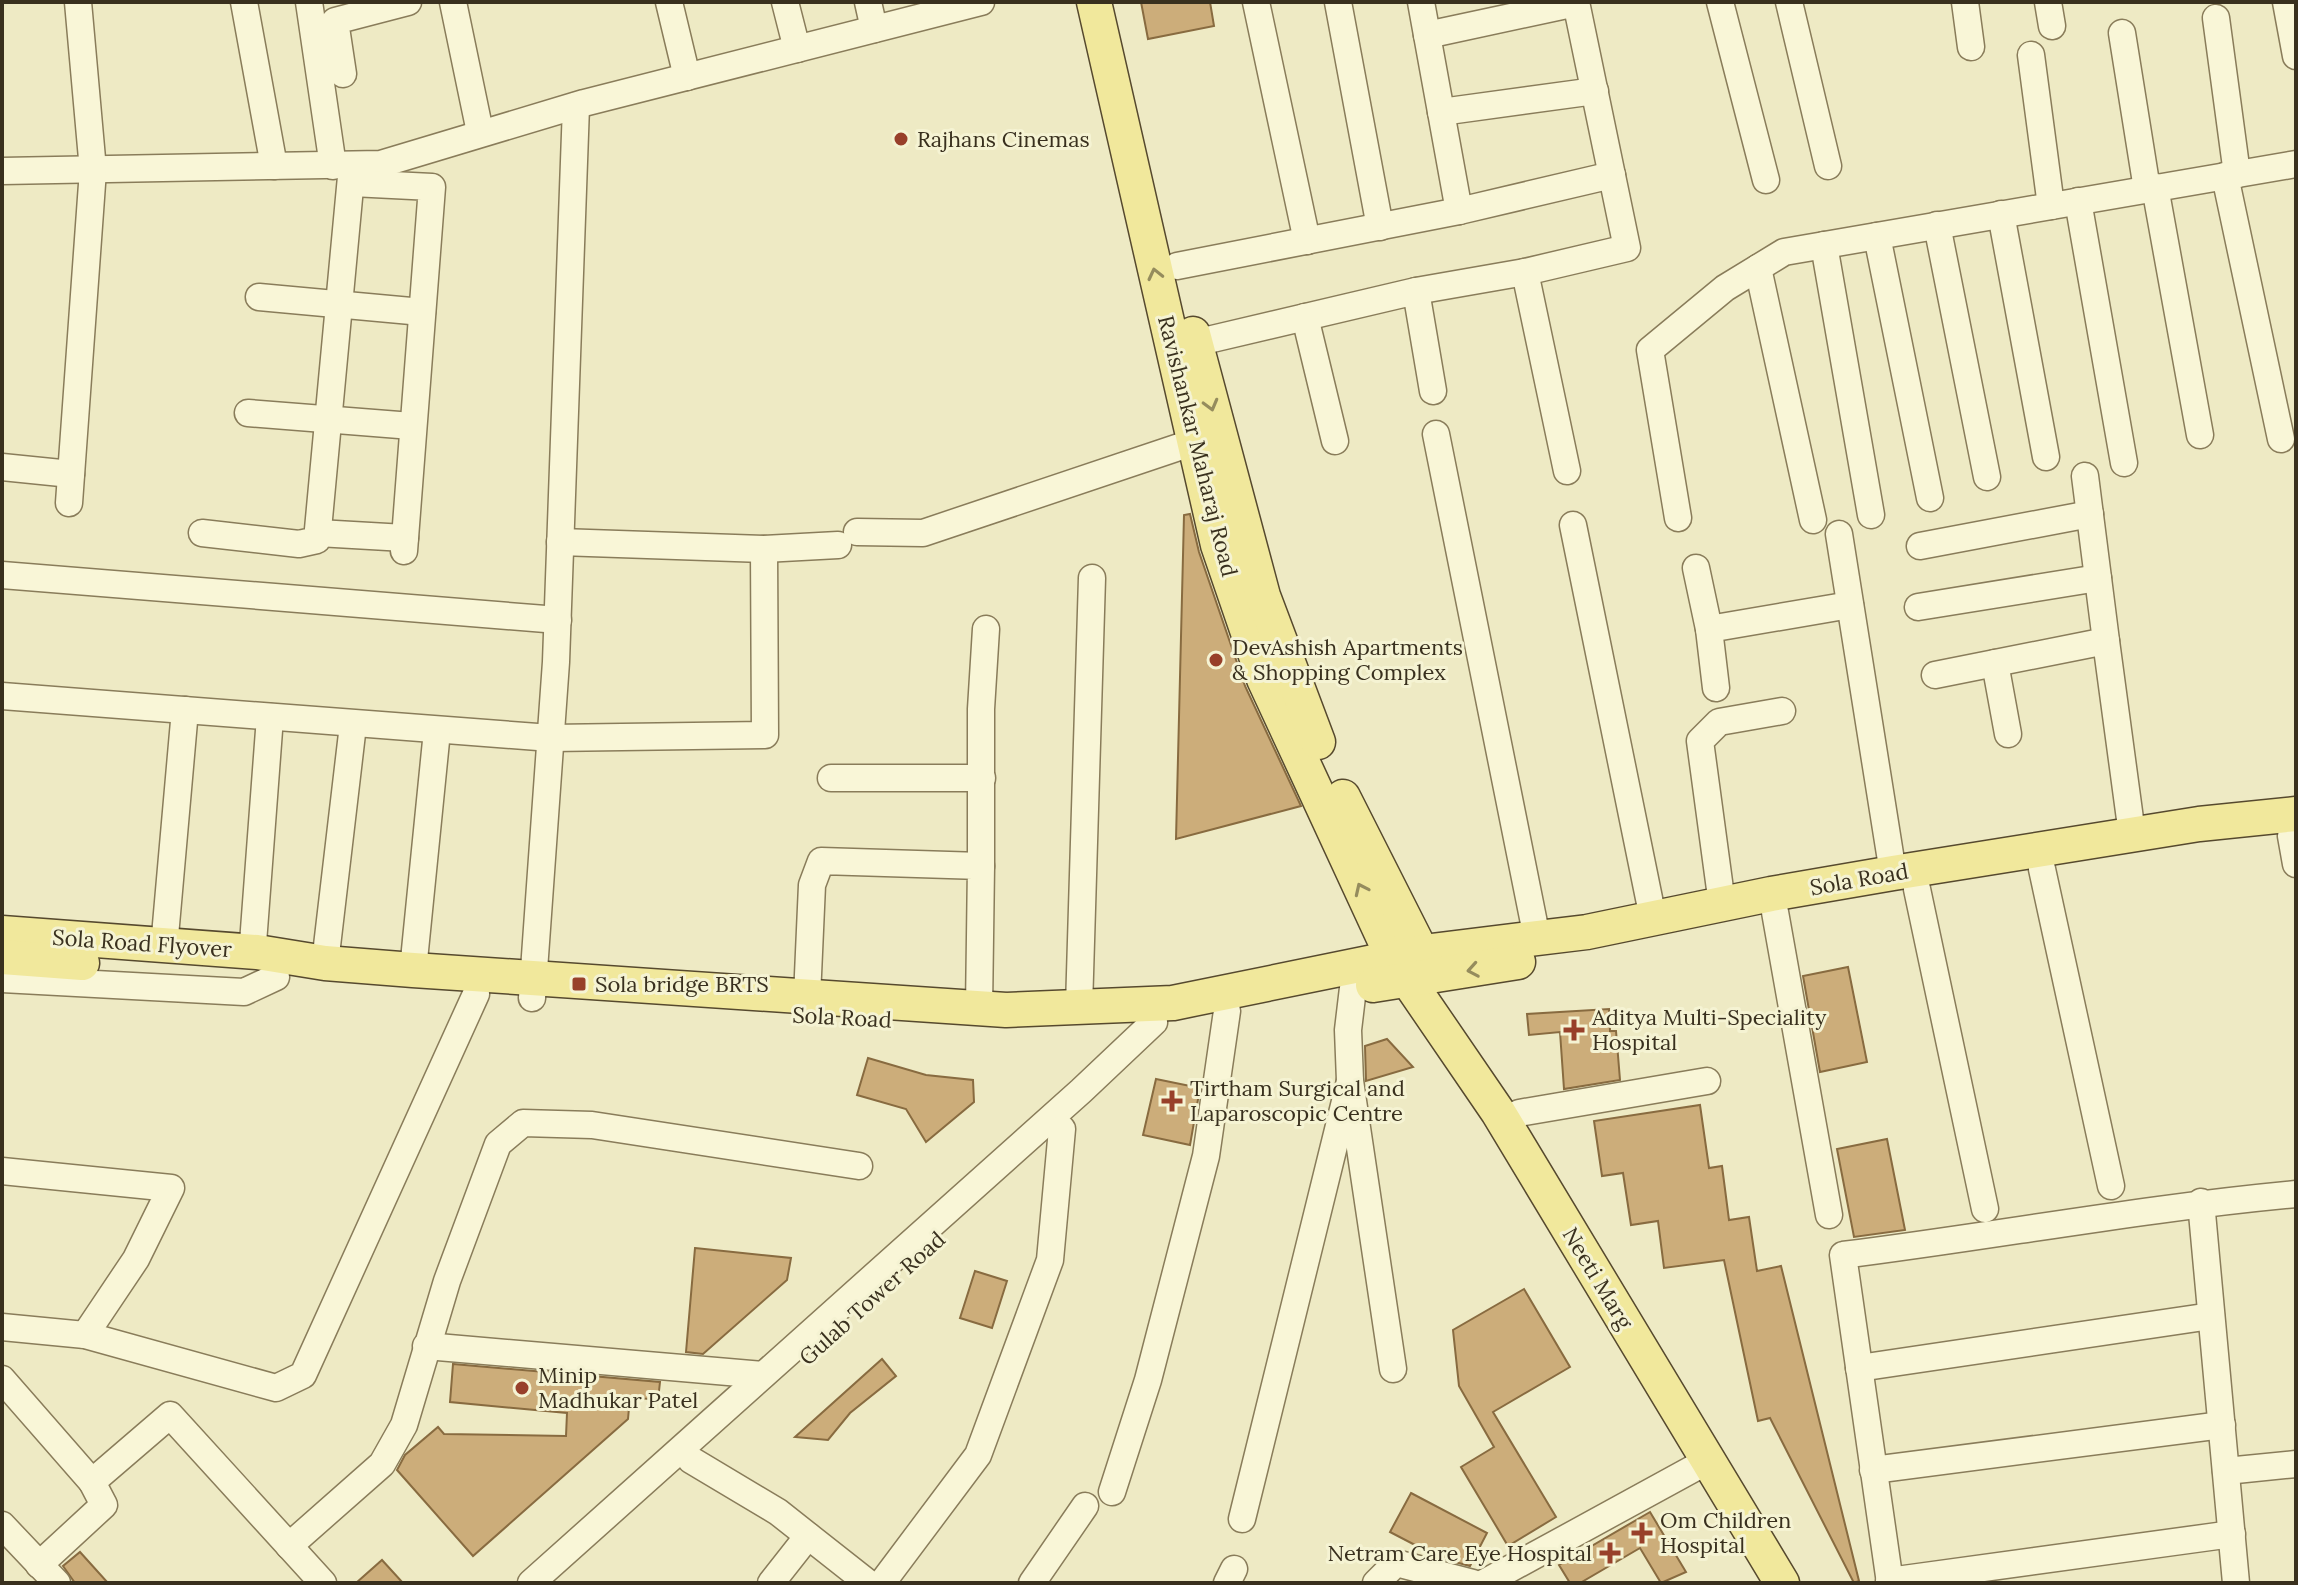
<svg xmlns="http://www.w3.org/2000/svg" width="2298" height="1585" viewBox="0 0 2298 1585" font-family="Lora,serif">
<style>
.building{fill:#ccad7a;stroke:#886b40;stroke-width:2}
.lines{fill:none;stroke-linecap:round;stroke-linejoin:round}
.minor-casing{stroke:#897c5a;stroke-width:29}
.major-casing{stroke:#56492e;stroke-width:37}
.minor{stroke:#f9f6d7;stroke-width:26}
.major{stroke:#f1e89c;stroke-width:34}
.oneway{stroke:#958c5d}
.poi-dot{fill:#98402a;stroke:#f5f3d3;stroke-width:3}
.labels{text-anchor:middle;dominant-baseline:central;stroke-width:6;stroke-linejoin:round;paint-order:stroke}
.poi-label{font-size:22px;fill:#39301e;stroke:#f5f3d3;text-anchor:start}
.street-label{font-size:22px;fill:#39301e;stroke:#f5f3d3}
</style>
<rect width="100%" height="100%" fill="#eeeac4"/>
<g class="building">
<polygon points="1141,2 1210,2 1214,26 1148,39"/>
<polygon points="1190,514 1199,552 1245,686 1301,806 1176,839 1184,515"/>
<polygon points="1848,967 1867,1062 1820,1072 1803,976"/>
<polygon points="1609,1009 1610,1031 1616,1031 1620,1080 1564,1089 1560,1032 1529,1035 1527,1014"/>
<polygon points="1387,1039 1413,1067 1366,1081 1365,1046"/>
<polygon points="868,1058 926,1075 973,1080 974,1102 926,1142 906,1109 857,1095"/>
<polygon points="1156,1079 1200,1088 1190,1145 1143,1135"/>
<polygon points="1700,1105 1709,1168 1722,1166 1729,1220 1749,1217 1757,1271 1781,1266 1859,1581 1854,1583 1770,1418 1758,1421 1724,1260 1664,1268 1658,1221 1631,1225 1623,1173 1602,1176 1594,1121"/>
<polygon points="1887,1139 1905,1230 1854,1237 1837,1149"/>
<polygon points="695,1248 791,1258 787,1280 703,1354 686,1352"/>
<polygon points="975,1271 1007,1281 992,1328 960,1318"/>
<polygon points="1524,1289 1570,1367 1493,1412 1556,1517 1508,1546 1461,1467 1494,1447 1459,1386 1453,1330"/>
<polygon points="882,1359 896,1376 850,1413 828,1440 795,1437"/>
<polygon points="453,1364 660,1382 658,1400 630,1397 628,1419 473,1556 397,1470 405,1455 438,1427 444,1434 566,1436 567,1413 450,1402"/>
<polygon points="1411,1493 1487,1533 1470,1566 1440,1558 1390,1532"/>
<polygon points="1650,1512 1686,1572 1661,1583 1640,1548 1580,1583 1570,1583 1559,1565"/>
<polygon points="80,1552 108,1583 75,1583 63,1566"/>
<polygon points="382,1560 403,1583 356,1583"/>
</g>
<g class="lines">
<g class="minor-casing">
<g id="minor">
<polyline points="244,2 274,166"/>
<polyline points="309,2 333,166"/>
<polyline points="453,2 480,132"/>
<polyline points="669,2 687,77"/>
<polyline points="785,2 797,49"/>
<polyline points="868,2 874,29"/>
<polyline points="1256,2 1307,241"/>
<polyline points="1338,2 1380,227"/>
<polyline points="1421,2 1459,211"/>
<polyline points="1720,2 1766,180"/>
<polyline points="1789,2 1828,166"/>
<polyline points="1965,2 1971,47"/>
<polyline points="2048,2 2052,26"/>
<polyline points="2286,2 2296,56"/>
<polyline points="2216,18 2237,174"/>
<polyline points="2122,33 2147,189"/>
<polyline points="1427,35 1576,3"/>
<polyline points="2031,55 2051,206"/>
<polyline points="343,74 335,21 408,2"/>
<polyline points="1441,112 1595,91"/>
<polyline points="2,171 381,164 584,103 981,2"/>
<polyline points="2225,176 2281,439"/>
<polyline points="352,183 432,187 404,551"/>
<polyline points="2155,187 2200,435"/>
<polyline points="2078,201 2124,463"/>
<polyline points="2001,214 2046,457"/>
<polyline points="1937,225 1987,477"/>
<polyline points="1877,236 1930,498"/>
<polyline points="1824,245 1871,515"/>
<polyline points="1177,266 1459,211 1612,175"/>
<polyline points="1758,268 1813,520"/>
<polyline points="1525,272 1567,471"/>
<polyline points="1416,291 1525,272 1627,248 1576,2"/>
<polyline points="259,297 422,312"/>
<polyline points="1305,317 1335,441"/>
<polyline points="1195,343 1416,291 1433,391"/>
<polyline points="248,413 412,426"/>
<polyline points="1436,434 1537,938"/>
<polyline points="2,467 71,474"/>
<polyline points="69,503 93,170 78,2"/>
<polyline points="1678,518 1650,350 1725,288 1784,252 2296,164"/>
<polyline points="1573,525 1653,918"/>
<polyline points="857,532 923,533 1194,442"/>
<polyline points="202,533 299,544 317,540 352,166"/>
<polyline points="318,533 405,538"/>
<polyline points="1839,534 1893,873"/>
<polyline points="560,542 764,549 838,545"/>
<polyline points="1920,546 2090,514"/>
<polyline points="1696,568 1709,629"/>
<polyline points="2,575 558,620"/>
<polyline points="1918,607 2098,578"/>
<polyline points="2106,641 2132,834"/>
<polyline points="1995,663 2008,734"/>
<polyline points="1935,675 2106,641 2085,476"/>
<polyline points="1716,688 1709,629 1850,605"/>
<polyline points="2,696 551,738 765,735 764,549"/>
<polyline points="831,778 982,778"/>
<polyline points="2291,836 2296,864"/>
<polyline points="981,866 981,709 986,629"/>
<polyline points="2042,869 2111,1186"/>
<polyline points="1917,889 1985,1209"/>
<polyline points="1722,904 1700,741 1719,722 1782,711"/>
<polyline points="1775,912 1829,1215"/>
<polyline points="165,936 185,710"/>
<polyline points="253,943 270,717"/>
<polyline points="325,963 353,725"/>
<polyline points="413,970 437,731"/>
<polyline points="2,979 244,992 276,977"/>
<polyline points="1353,988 1348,1030 1350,1081 1393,1369"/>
<polyline points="807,997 812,885 821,861 981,866 979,1008"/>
<polyline points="532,998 556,662 576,106"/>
<polyline points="1079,1007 1092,578"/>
<polyline points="1519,1113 1707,1081"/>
<polyline points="2,1171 171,1188 136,1259 85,1335"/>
<polyline points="2201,1202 2236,1583"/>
<polyline points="2,1327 85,1335 276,1388 303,1375 476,994"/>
<polyline points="426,1346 763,1375"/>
<polyline points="1859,1368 2211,1316"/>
<polyline points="2,1379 92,1482"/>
<polyline points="691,1460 778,1512 868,1583"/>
<polyline points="1873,1470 2222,1425"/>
<polyline points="2226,1471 2296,1464"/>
<polyline points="1112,1492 1148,1380 1206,1156 1227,1011"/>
<polyline points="1242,1519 1350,1081"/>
<polyline points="2,1525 57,1583"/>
<polyline points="289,1546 382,1464 404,1425 447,1281 498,1144 523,1123 592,1125 859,1166"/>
<polyline points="39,1565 104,1505 92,1482 170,1415 323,1583"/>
<polyline points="1889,1581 2232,1534"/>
<polyline points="531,1583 1081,1091 1154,1022 1150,1004"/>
<polyline points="771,1583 808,1536"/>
<polyline points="882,1583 978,1455 1050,1260 1062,1129"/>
<polyline points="1032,1583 1085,1506"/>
<polyline points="1227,1583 1234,1569"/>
<polyline points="1376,1583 1396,1563 1473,1583"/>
<polyline points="1484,1583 1709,1460"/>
<path d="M 1890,1583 L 1843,1255 C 1994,1236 2144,1208 2296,1194"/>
</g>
</g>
<g class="major-casing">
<g id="major">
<polyline points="1094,2 1218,545 1264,679 1394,960 1498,1112 1782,1583"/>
<polyline points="1193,334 1263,596 1318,742"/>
<polyline points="1343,797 1431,971"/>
<polyline points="2,933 257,952 325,963 413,970 1006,1010 1173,1003 1423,952 1587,932 1771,894 1893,873 2199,824 2296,814"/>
<polyline points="2,957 82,963"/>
<polyline points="1373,985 1518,962"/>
</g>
</g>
<use href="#minor" class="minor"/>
<use href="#major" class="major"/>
</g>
<defs><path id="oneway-chevron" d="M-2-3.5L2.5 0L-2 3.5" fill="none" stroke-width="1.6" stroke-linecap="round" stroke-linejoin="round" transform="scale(2)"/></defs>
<g class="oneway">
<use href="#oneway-chevron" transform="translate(1155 274) rotate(-103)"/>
<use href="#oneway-chevron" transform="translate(1211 405) rotate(75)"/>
<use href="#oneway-chevron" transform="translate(1361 889) rotate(-115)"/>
<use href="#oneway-chevron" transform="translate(1473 970) rotate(170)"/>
</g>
<g class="poi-dot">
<circle cx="901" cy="139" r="8"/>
<circle cx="1216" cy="660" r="8"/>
<rect x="571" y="976" width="16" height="16" rx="4"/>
<path d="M1570 1018h8v8h8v8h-8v8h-8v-8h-8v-8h8z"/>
<path d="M1168 1089h8v8h8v8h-8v8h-8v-8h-8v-8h8z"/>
<circle cx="522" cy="1388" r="8"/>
<path d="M1638 1521h8v8h8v8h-8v8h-8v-8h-8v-8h8z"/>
<path d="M1606 1541h8v8h8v8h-8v8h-8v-8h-8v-8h8z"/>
</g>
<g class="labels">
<g class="poi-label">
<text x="917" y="139">Rajhans Cinemas</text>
<text x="1232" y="647">DevAshish Apartments<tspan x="1232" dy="25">&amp; Shopping Complex</tspan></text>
<text x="595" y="984">Sola bridge BRTS</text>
<text x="1592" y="1017">Aditya Multi-Speciality<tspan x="1592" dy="25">Hospital</tspan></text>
<text x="1190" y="1088">Tirtham Surgical and<tspan x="1190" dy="25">Laparoscopic Centre</tspan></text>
<text x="538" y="1375">Minip<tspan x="538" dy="25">Madhukar Patel</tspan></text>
<text x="1660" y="1520">Om Children<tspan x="1660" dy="25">Hospital</tspan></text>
<text x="1592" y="1553" text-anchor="end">Netram Care Eye Hospital</text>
</g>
<g class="street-label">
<text transform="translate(1198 446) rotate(76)">Ravishankar Maharaj Road</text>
<text transform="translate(1859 879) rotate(-10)">Sola Road</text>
<text transform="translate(142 943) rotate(4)">Sola Road Flyover</text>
<text transform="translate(842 1017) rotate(3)">Sola Road</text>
<text transform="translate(1598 1278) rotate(59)">Neeti Marg</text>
<text transform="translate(872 1298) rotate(-42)">Gulab Tower Road</text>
</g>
</g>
<rect width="2298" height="1585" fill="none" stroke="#39301e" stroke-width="8"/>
</svg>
